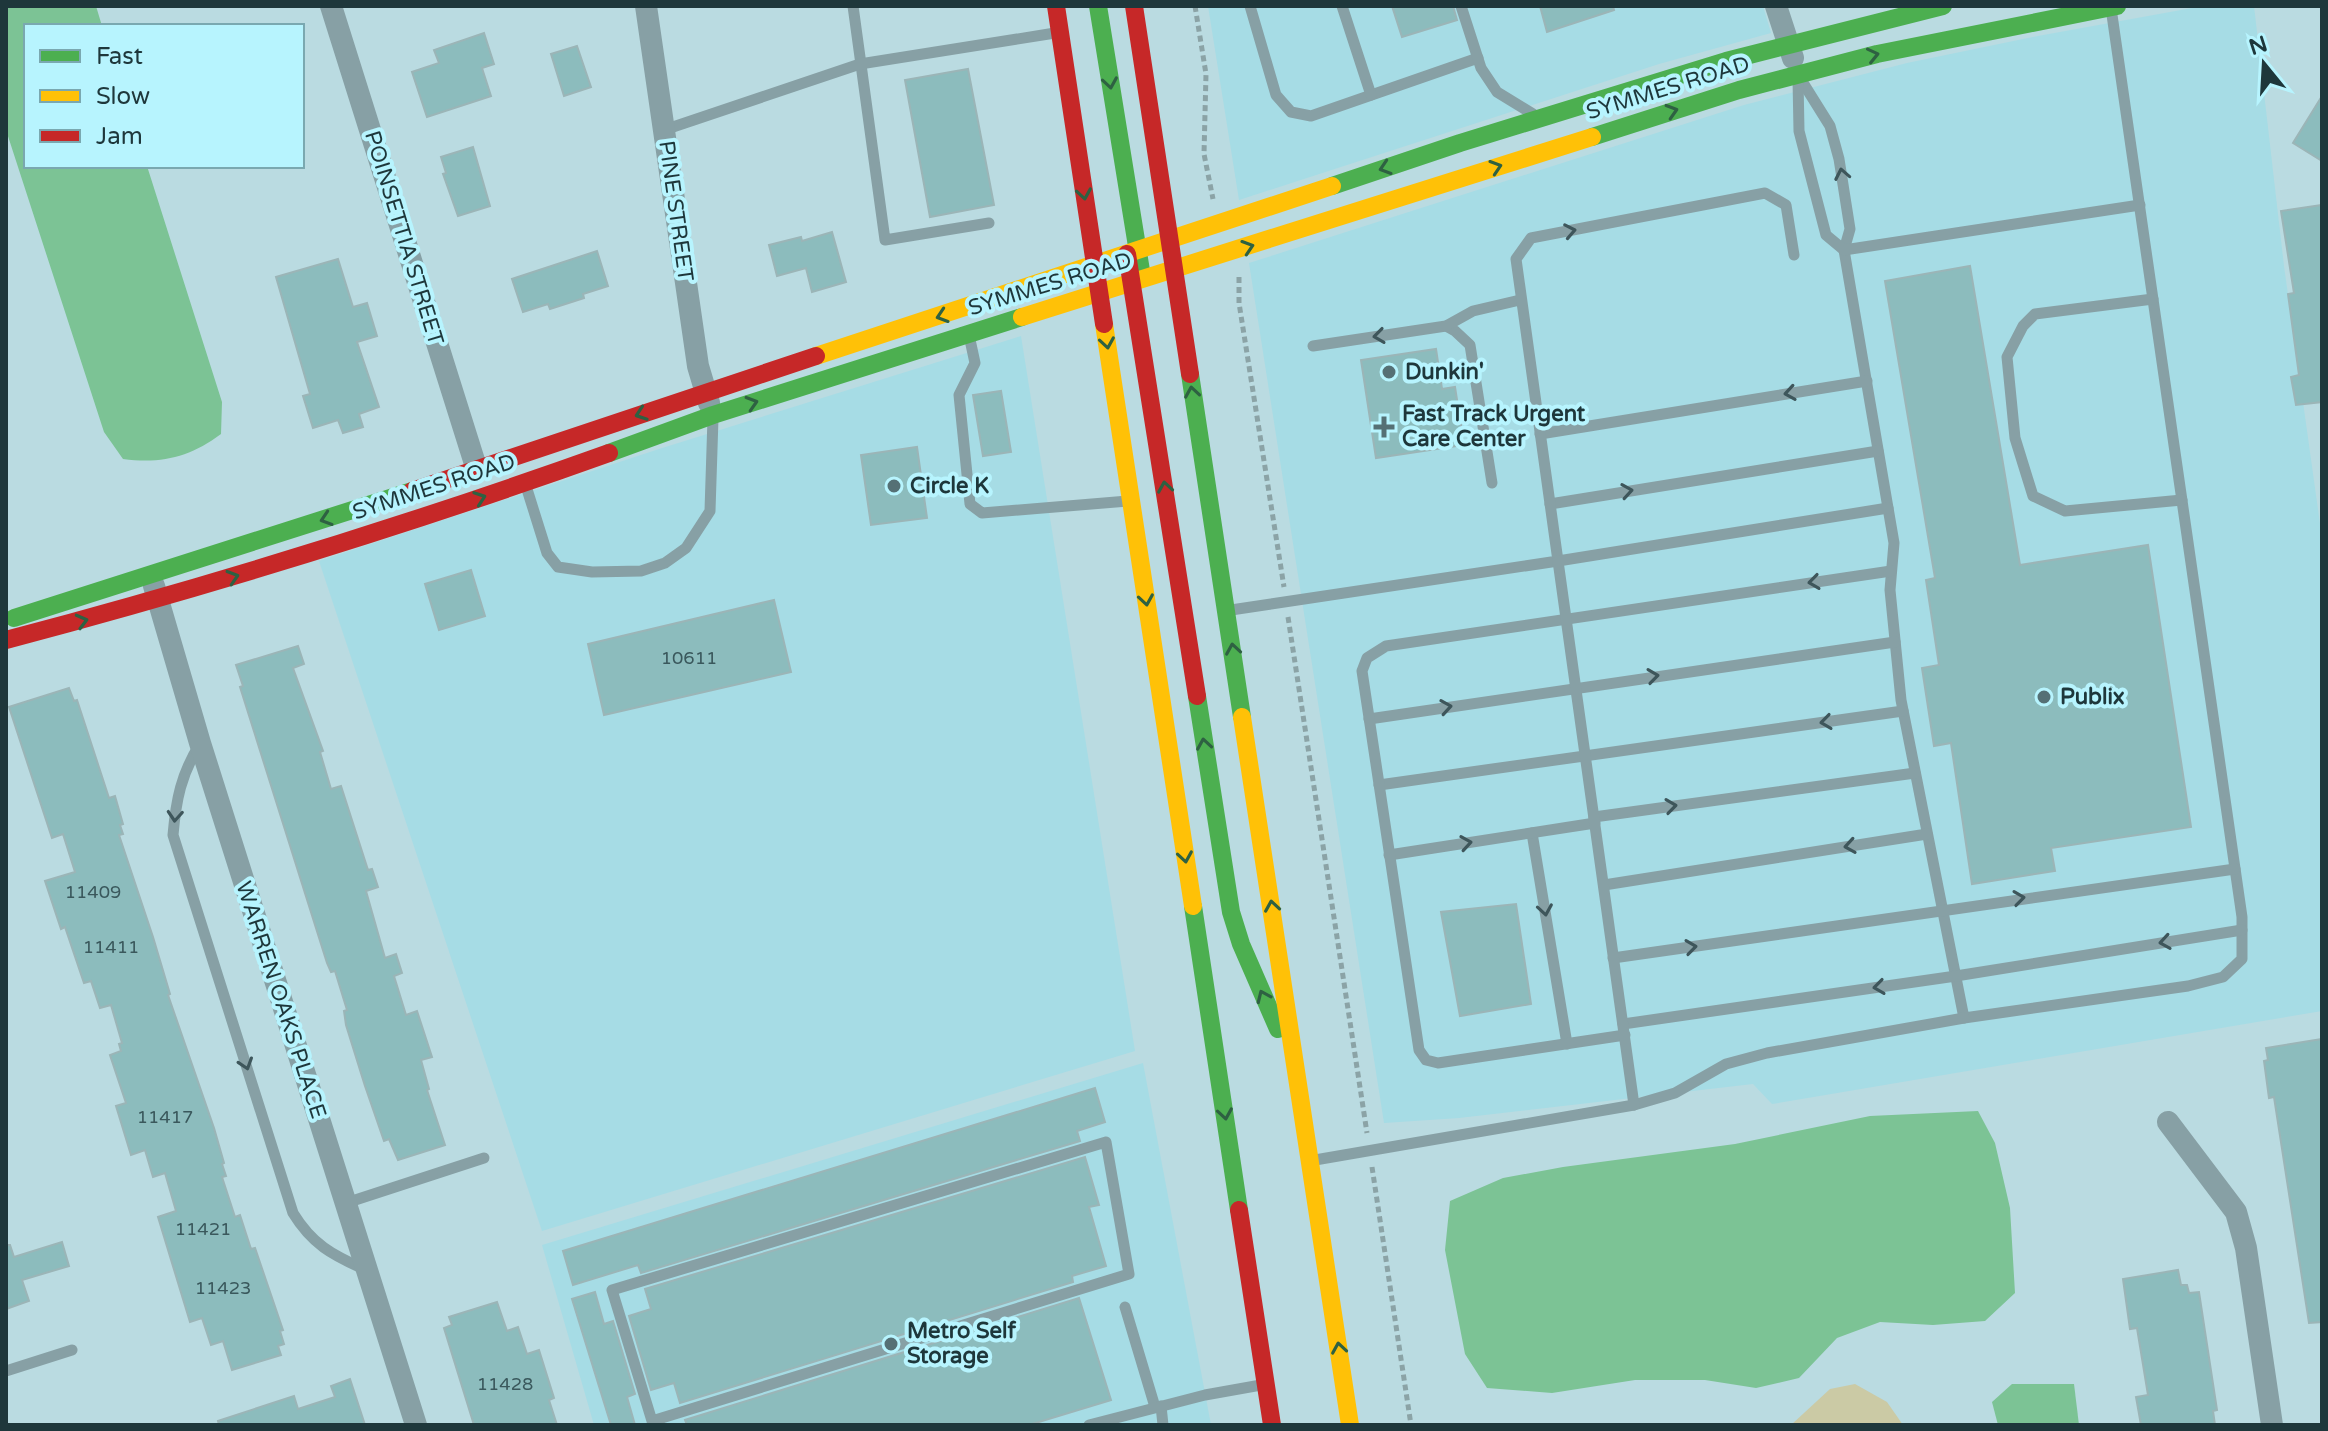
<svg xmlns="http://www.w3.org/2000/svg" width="2328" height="1431" viewBox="0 0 2328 1431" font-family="'Varela Round',sans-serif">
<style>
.built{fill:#a6dce5}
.green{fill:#cbcaa5}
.water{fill:#7cc395}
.building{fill:#8cbcbd;stroke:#9bb5b7;stroke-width:2}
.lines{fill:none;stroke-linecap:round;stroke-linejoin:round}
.path{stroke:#8ba3a6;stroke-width:5;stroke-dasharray:6 4;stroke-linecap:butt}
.lane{stroke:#87a0a5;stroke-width:11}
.street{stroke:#87a0a5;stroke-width:22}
.fast{stroke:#4caf50;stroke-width:18}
.slow{stroke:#ffc107;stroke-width:18}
.jam{stroke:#c62828;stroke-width:18}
.oneway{stroke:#2e6142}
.oneway2{stroke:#3e565b}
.poi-dot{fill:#557075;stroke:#b7f4fe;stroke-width:3}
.labels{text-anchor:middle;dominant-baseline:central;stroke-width:8;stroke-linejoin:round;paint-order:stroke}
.number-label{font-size:18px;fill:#3a585c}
.street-label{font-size:22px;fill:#1e373b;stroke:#b7f4fe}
.poi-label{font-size:22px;font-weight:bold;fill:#1e373b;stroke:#b7f4fe;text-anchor:start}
</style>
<rect width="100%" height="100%" fill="#badbe1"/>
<g class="built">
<polygon points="1208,6 1763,6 1771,33 1659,64 1239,200"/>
<polygon points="2203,6 2254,6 2284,266 2322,538 2322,1011 1772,1104 1753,1084 1459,1118 1384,1123 1249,263 1744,105 1907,63 2038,36"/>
<polygon points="1021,336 1135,1051 542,1231 319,561 659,449"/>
<polygon points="1143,1063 1211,1425 594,1425 542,1245"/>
</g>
<polygon class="green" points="1855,1384 1887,1402 1903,1425 1791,1425 1830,1389"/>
<g class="water">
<path d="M 6,6 L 96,6 L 102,26 L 26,26 L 26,166 L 147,166 L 222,402 L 221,434 C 190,457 162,464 123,459 L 104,432 L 6,130 Z"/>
<polygon points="1978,1111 1995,1143 2010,1208 2015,1293 1985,1321 1933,1325 1880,1322 1837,1338 1799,1378 1756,1388 1705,1380 1635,1380 1552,1393 1487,1388 1465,1354 1445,1250 1450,1201 1503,1178 1563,1167 1735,1144 1870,1116"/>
<polygon points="2012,1384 2074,1384 2079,1425 1998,1425 1992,1402"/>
</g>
<g class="building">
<polygon points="1392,6 1453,6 1457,20 1402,37"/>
<polygon points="1540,6 1613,6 1614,10 1547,32"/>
<polygon points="484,33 494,64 482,68 491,96 427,117 412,72 439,63 434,50"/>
<polygon points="577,46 591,87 564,96 551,54"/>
<polygon points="968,69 994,205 930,217 905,80"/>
<polygon points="2322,96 2322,161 2293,143"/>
<polygon points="473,147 490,206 458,216 443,174 446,173 441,157"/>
<polygon points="2322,205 2322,402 2296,405 2291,377 2299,375 2288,294 2294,293 2281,211"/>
<polygon points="832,232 846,282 812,292 806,268 777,276 769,245 801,237 802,241"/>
<polygon points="597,251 608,286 583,294 584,298 550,309 548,304 523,312 512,279"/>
<polygon points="338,259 353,307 367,303 377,336 357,342 379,407 359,414 363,427 343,433 338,420 313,428 303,396 310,394 276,277"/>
<polygon points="1970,266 2020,565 2148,545 2191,827 2051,848 2055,871 1972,884 1951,743 1934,746 1922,668 1939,665 1926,580 1935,578 1885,281"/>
<polygon points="1436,349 1442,389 1455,387 1464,445 1376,458 1361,360"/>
<polygon points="1001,391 1011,452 983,456 973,395"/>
<polygon points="917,447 927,518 871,525 861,455"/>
<polygon points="471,570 485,616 439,630 425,584"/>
<polygon points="774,600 791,672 604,715 588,644"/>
<polygon points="298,646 304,664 293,668 323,751 320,752 331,789 341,786 368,870 372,869 378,887 366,891 385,958 396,954 402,973 394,976 406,1015 417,1011 432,1057 421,1060 429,1089 427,1090 445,1145 398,1160 389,1139 384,1141 365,1086 346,1025 344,1011 347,1010 335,971 331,972 327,963 240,687 243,686 236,665"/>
<polygon points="69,688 74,701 77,700 109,798 115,796 123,824 120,825 123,834 119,835 153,937 170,994 168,995 214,1128 224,1163 222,1164 226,1176 222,1177 235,1217 240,1215 251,1249 255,1248 283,1330 280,1331 284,1344 278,1346 281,1355 232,1370 223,1341 211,1345 202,1318 190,1322 158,1217 176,1211 165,1173 153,1177 145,1150 131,1155 116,1106 126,1103 110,1055 121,1051 119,1044 122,1043 111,1005 100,1008 91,981 84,983 65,927 61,929 45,881 75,872 63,834 52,838 9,707"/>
<polygon points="1516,904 1531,1004 1460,1016 1441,912"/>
<polygon points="2322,1039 2322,1322 2309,1323 2274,1097 2269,1098 2264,1061 2268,1060 2266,1048"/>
<polygon points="1095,1088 1105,1122 1077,1131 1080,1141 641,1273 638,1265 573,1285 563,1251"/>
<polygon points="1085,1157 1099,1205 1089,1207 1106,1266 1072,1276 1073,1282 680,1403 674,1383 651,1390 629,1316 651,1309 645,1289"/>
<polygon points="62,1242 69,1266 22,1280 29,1301 6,1309 6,1245 10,1245 14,1257"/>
<polygon points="2178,1270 2181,1285 2187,1285 2189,1293 2199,1292 2217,1410 2213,1411 2215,1425 2141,1425 2136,1397 2148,1395 2137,1328 2130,1329 2123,1279"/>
<polygon points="595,1292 604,1324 613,1321 635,1394 627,1397 635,1425 611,1425 572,1299"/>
<polygon points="1079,1298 1111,1400 1029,1425 687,1425 685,1420"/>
<polygon points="497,1302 507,1331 518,1327 527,1354 539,1350 554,1398 549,1400 557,1425 474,1425 444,1328 452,1325 449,1317"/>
<polygon points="350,1379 365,1425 219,1425 218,1421 294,1396 298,1409 335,1397 331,1386"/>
</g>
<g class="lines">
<g class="path">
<polyline points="1195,6 1206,74 1204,154 1213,199"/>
<polyline points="1239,277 1239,303 1284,587"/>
<polyline points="1288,617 1367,1133"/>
<polyline points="1372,1167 1411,1425"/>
</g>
<g class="lane">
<polyline points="853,6 885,240 989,223"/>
<polyline points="1250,6 1276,95 1291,112 1311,116 1478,58"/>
<polyline points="1342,6 1371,95"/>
<polyline points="1461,6 1481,68 1497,92 1533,114"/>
<polyline points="1800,78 1830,126 1839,159 1850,229 1844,250 1894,543 1890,590 1901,700 1964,1018 2188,986 2223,977 2242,959 2242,917 2111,8"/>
<polyline points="1798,79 1799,131 1826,235 1844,250 2140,205"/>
<polyline points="664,130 860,64 1055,33"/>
<polyline points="2153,299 2035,314 2023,326 2007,357 2015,438 2033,496 2065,511 2182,500"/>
<polyline points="1446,326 1455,331 1470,345 1492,483"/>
<polyline points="969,335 975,363 959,395 970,504 982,513 1128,501"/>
<polyline points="1313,346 1446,326 1473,311 1520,300"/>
<polyline points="1540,434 1867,381"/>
<polyline points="526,486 547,553 558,567 592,572 641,571 665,563 686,548 710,511 713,418"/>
<polyline points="1550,504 1878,451"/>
<polyline points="1231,610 1558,561 1516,259 1531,238 1765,193 1786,205 1794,255"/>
<polyline points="1369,719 1895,642"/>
<path d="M 200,744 C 181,774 176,800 173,835 L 293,1213 C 312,1244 332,1255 364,1269"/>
<polyline points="1379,785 1903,711"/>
<polyline points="1594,817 1915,773"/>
<polyline points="1532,833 1567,1044"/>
<polyline points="1389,855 1595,823"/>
<polyline points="1604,885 1927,834"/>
<polyline points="1613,958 2235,869"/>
<polyline points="1623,1024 1956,976 2242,930"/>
<polyline points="1625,1035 1438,1063 1426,1060 1419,1050 1362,671 1367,658 1386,646 1891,571"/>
<polyline points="1634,1105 1675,1093 1726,1064 1767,1053 1964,1018"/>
<polyline points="1315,1160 1634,1105 1558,561 1888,508"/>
<polyline points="346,1203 484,1158"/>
<polyline points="1125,1307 1155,1407"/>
<polyline points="6,1371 72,1350"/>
<polyline points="1161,1406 1163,1425"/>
<polyline points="652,1421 1129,1274 1106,1142 612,1290 652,1421 653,1425"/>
<polyline points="1089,1425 1205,1395 1261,1385"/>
</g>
<g class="street">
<polyline points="331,6 477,470"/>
<polyline points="646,6 698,366 709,403"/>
<polyline points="1776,6 1793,58"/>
<polyline points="154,586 200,743 416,1425"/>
<polyline points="2168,1122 2236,1212 2246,1248 2272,1425"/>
</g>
<g class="fast">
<polyline points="1098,6 1142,277"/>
<polyline points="1592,137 1739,90 1877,54 2117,6"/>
<polyline points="1332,186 1460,143 1726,61 1943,6"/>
<polyline points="1190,374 1242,717"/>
<polyline points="609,453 713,415 1022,317"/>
<polyline points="14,618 412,491"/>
<polyline points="1197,696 1231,912 1241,944 1278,1029"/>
<polyline points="1193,906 1239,1210"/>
</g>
<g class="slow">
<polyline points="1022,317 1592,137"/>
<polyline points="1104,324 1193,906"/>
<polyline points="816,356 1332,186"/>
<polyline points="1242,717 1350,1425"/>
</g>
<g class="jam">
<polyline points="1056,6 1104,324"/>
<polyline points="1134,6 1190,374"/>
<polyline points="1127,254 1197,696"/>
<polyline points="412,491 816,356"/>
<path d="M 6,640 C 210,586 411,524 609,453"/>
<polyline points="1239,1210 1272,1425"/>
</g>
</g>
<defs><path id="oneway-chevron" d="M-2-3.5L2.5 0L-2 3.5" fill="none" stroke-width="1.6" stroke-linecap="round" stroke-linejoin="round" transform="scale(2)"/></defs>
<g class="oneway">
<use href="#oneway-chevron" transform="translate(1873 55) rotate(-13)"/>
<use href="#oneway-chevron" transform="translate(1110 83) rotate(81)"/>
<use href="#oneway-chevron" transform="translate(1672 111) rotate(-17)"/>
<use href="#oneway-chevron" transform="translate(1496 167) rotate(-18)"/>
<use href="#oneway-chevron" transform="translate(1385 168) rotate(162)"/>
<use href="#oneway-chevron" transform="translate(1084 194) rotate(81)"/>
<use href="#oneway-chevron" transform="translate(1248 247) rotate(-18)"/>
<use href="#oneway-chevron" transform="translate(942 316) rotate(162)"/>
<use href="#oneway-chevron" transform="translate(1107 343) rotate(81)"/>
<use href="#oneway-chevron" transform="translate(1192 392) rotate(-99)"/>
<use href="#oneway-chevron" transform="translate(752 403) rotate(-17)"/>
<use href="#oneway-chevron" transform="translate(641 414) rotate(161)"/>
<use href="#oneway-chevron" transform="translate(1165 487) rotate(-99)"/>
<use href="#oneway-chevron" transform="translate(480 498) rotate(-19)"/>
<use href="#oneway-chevron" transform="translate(326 519) rotate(162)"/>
<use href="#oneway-chevron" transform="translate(233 577) rotate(-17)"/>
<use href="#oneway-chevron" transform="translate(1146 600) rotate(81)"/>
<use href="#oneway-chevron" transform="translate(82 621) rotate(-15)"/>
<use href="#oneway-chevron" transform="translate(1233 649) rotate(-99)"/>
<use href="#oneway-chevron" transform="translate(1204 744) rotate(-99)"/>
<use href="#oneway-chevron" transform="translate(1185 857) rotate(81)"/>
<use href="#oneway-chevron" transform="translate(1272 906) rotate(-99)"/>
<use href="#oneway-chevron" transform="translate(1263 996) rotate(-114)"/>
<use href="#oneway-chevron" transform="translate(1225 1114) rotate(81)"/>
<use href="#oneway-chevron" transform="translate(1339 1348) rotate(-99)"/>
</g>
<g class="oneway2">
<use href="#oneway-chevron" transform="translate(1842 174) rotate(-101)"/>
<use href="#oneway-chevron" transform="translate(1570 231) rotate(-11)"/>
<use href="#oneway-chevron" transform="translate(1379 336) rotate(172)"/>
<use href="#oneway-chevron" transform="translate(1790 393) rotate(171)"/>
<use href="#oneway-chevron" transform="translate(1627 491) rotate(-9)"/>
<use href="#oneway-chevron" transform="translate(1814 582) rotate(172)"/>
<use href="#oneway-chevron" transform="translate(1653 676) rotate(-8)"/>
<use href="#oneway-chevron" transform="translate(1446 707) rotate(-9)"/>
<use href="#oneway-chevron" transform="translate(1826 722) rotate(172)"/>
<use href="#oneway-chevron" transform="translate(1671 806) rotate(-8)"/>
<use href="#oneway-chevron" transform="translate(175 816) rotate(94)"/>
<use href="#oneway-chevron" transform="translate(1466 843) rotate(-9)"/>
<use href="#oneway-chevron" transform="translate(1850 846) rotate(171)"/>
<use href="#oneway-chevron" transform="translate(2019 898) rotate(-8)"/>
<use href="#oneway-chevron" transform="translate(1545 910) rotate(81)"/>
<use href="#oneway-chevron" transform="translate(2165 942) rotate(171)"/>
<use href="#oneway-chevron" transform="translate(1691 947) rotate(-8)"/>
<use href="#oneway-chevron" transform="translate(1879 987) rotate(172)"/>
<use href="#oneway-chevron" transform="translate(246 1064) rotate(72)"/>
</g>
<g class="poi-dot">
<circle cx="1389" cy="372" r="8"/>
<path d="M1380 415h8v8h8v8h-8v8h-8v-8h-8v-8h8z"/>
<circle cx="894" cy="486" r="8"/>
<circle cx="2044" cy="697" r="8"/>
<circle cx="891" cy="1344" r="8"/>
</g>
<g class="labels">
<g class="number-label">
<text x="689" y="658">10611</text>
<text x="93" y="892">11409</text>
<text x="111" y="947">11411</text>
<text x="165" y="1117">11417</text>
<text x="203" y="1229">11421</text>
<text x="223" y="1288">11423</text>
<text x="505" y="1384">11428</text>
</g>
<g class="street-label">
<text transform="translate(1668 88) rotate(-17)">SYMMES ROAD</text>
<text transform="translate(676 211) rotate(82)">PINE STREET</text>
<text transform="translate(404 238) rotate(73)">POINSETTIA STREET</text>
<text transform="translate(1050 284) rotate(-17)">SYMMES ROAD</text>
<text transform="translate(434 487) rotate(-18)">SYMMES ROAD</text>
<text transform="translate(281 1000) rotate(72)">WARREN OAKS PLACE</text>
</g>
<g class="poi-label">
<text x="1405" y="372">Dunkin'</text>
<text x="1402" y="414">Fast Track Urgent<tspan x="1402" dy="25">Care Center</tspan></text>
<text x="910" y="486">Circle K</text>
<text x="2060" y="697">Publix</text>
<text x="907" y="1331">Metro Self<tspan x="907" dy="25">Storage</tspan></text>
</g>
</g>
<rect width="2328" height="1431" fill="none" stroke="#1e373b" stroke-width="16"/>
<rect x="24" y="24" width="280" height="144" fill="#b7f4fe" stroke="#7aa8b0" stroke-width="2"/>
<rect x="40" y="50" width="40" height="12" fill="#4caf50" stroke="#7aa8b0" stroke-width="2"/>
<text x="96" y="64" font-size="24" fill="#1e373b">Fast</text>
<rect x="40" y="90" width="40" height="12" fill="#ffc107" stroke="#7aa8b0" stroke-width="2"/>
<text x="96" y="104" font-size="24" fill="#1e373b">Slow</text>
<rect x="40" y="130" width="40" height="12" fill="#c62828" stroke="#7aa8b0" stroke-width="2"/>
<text x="96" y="144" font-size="24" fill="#1e373b">Jam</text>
<g transform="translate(2264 64) rotate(342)" stroke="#b7f4fe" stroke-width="6" paint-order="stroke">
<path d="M0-6L14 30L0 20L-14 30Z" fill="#1e373b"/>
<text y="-12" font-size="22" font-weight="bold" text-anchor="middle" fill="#1e373b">N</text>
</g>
</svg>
